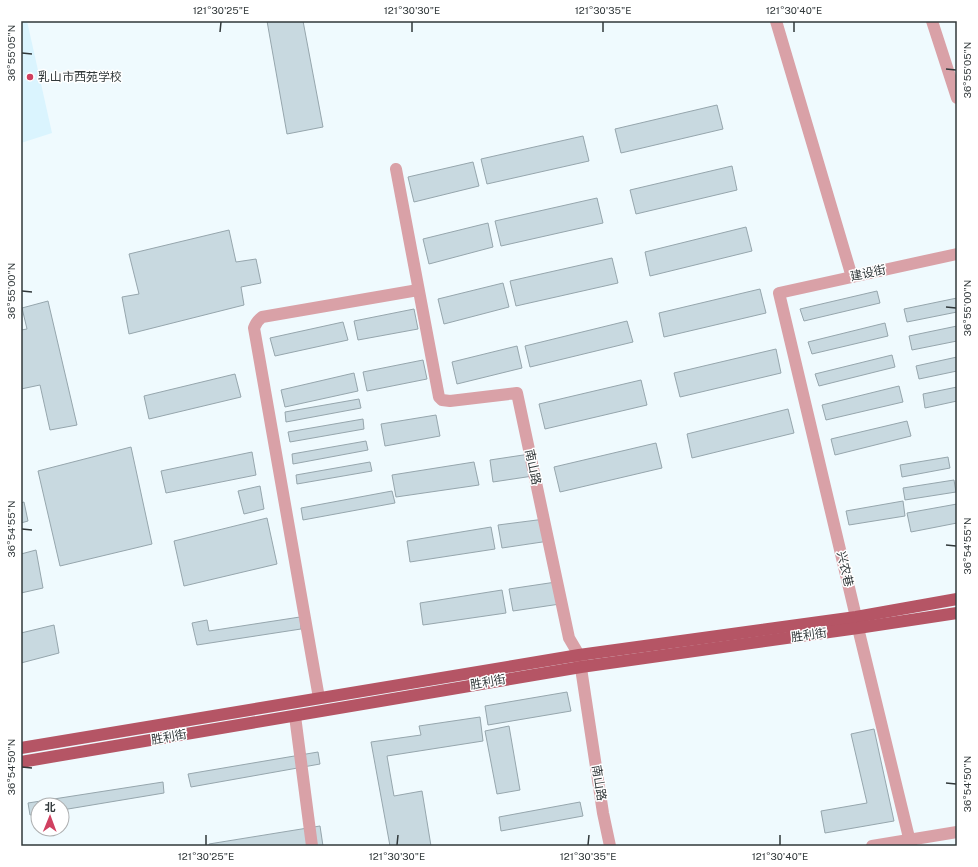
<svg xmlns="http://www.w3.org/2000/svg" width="978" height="867" viewBox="0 0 978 867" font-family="'Public Sans','Noto Sans SC',sans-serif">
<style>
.built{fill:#daf4fe}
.building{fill:#c8d9e0;stroke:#96a6ad}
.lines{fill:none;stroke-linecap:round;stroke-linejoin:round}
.minor{stroke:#d9a1a7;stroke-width:12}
.major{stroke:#b55565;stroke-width:12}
.ticks{fill:none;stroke:#31383a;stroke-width:1.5}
.poi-dot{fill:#d04060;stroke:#fff;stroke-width:1.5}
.labels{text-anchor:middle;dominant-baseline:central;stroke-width:3;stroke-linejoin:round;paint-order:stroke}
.poi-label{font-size:12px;fill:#31383a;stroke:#fff;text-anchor:start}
.street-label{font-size:12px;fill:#31383a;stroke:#fff}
.neatline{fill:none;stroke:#31383a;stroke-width:1.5}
.ticks-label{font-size:10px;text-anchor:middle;fill:#31383a}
</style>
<rect width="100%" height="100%" fill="#effafe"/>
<polygon class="built" points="21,21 27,21 52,133 21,143"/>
<g class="building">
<polygon points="267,21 303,21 323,127 287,134"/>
<polygon points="717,105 723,129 621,153 615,129"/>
<polygon points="583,136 589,161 487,184 481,159"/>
<polygon points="473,162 479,186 414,202 408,177"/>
<polygon points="732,166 737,190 636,214 630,190"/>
<polygon points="597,198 603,223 501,246 495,221"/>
<polygon points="488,223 493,247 429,264 423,239"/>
<polygon points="746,227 752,251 650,276 645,252"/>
<polygon points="229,230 236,262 256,259 261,283 241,287 244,305 129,334 122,297 139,294 129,254"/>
<polygon points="612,258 618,283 516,306 510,281"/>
<polygon points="503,283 509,307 444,324 438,299"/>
<polygon points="760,289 766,313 664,337 659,313"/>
<polygon points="877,291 880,303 804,321 800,309"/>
<polygon points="957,298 957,312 907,322 904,309"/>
<polygon points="48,301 77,425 50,430 40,385 21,389 21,330 27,329 22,308"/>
<polygon points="414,309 418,329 358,340 354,321"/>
<polygon points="627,321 633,342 530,367 525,346"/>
<polygon points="343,322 348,340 275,356 270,338"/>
<polygon points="885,323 888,336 812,354 808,342"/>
<polygon points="957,326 957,341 912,350 909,336"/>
<polygon points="517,346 522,368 457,384 452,362"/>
<polygon points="776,349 781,373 680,397 674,373"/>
<polygon points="892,355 895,367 819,386 815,374"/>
<polygon points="957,357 957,371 919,379 916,366"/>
<polygon points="423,360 427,379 367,391 363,372"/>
<polygon points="354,373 358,391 285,407 281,390"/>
<polygon points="235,374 241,397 149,419 144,396"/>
<polygon points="641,380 647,405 545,429 539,404"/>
<polygon points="899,386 903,402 826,420 822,405"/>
<polygon points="957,387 957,401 925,408 923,394"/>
<polygon points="359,399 361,408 286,422 285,412"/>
<polygon points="788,409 794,433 692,458 687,434"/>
<polygon points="436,415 440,436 385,446 381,424"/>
<polygon points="363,419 364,429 290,442 288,432"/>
<polygon points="907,421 911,436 835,455 831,439"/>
<polygon points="366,441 368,450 293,464 292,454"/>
<polygon points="656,443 662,468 560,492 554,467"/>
<polygon points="131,447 152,544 60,566 38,471"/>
<polygon points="252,452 256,475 166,493 161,471"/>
<polygon points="530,454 533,476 493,482 490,460"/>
<polygon points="948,457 950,468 902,477 900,465"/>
<polygon points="370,462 372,471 297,484 296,475"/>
<polygon points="474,462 479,485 396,497 392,475"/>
<polygon points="954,480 956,492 905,500 903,488"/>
<polygon points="260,486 264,509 244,514 238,491"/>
<polygon points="392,491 395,503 303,520 301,508"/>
<polygon points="903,501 905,516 849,525 846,511"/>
<polygon points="24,502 28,521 21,523 21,503"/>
<polygon points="957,504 957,523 911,532 907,513"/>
<polygon points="267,518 277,564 184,586 174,541"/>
<polygon points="545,519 549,541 502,548 498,525"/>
<polygon points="491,527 495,549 410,562 407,541"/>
<polygon points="36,550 43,588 21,593 21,554"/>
<polygon points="556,582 560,604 513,611 509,589"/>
<polygon points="502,590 506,613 423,625 420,603"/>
<polygon points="300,617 301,629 197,645 192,623 207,620 209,631"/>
<polygon points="54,625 59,653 21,663 21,633"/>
<polygon points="567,692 571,711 488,725 485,706"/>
<polygon points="480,717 483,741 387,756 394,796 422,791 431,846 390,846 371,742 421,735 419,726"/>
<polygon points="509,726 520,790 497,794 485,731"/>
<polygon points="874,729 894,821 825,833 821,811 867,803 851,734"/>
<polygon points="318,752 320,764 191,787 188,774"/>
<polygon points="163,782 164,793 62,810 62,805 38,805 38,814 30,815 28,803"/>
<polygon points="580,802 583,816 501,831 499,817"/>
<polygon points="320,826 323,846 209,846 209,844"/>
</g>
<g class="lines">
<g class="minor">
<polyline points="776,21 852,277"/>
<polyline points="932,21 957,98"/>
<polyline points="396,169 439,397 442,400 450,401 517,393 569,638 579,655 603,813 610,846"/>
<path d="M 319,698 L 254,328 C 256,322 258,320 262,317 L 418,290"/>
<polyline points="295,716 312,846"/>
<polyline points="872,846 957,832"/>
<polyline points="911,846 858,628 856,617 779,293 957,254"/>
</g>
<g class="major">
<polyline points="21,748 579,655 856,617 957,599"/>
<polyline points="21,762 581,667 858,628 957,613"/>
</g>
</g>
<path class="ticks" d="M 220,32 L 221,22M 412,32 L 412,22M 603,32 L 603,22M 794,32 L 794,22M 22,53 L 32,54M 946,69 L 956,70M 22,291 L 32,292M 946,307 L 956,308M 22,529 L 32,530M 946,545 L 956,546M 22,767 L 32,768M 946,783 L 956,784M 206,845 L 206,835M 397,845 L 398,835M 588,845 L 589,835M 780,845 L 780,835"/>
<circle class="poi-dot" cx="30" cy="77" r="4"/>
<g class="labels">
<g class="poi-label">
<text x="38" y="77">乳山市西苑学校</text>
</g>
<g class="street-label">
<text transform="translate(868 273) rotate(-12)">建设街</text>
<text transform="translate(533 467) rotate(78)">南山路</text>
<text transform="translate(845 569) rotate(77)">兴农巷</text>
<text transform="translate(809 635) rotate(-8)">胜利街</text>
<text transform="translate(488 682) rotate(-10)">胜利街</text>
<text transform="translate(169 737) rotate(-10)">胜利街</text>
<text transform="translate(599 783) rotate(81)">南山路</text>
</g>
</g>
<rect width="978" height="867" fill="none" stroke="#ffffff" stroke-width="44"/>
<g transform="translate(50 817) rotate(1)"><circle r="19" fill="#ffffff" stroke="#adafb0"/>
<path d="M0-3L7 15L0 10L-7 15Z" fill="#d04060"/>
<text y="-6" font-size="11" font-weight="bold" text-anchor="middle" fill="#31383a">北</text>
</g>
<rect x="22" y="22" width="934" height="823" class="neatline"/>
<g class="ticks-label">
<text x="221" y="14">121°30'25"E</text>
<text x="412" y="14">121°30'30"E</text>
<text x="603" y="14">121°30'35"E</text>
<text x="794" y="14">121°30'40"E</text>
<text transform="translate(11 53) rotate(-90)" y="4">36°55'05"N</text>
<text transform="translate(967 70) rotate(-90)" y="4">36°55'05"N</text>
<text transform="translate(11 291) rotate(-90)" y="4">36°55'00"N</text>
<text transform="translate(967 308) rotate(-90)" y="4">36°55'00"N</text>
<text transform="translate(11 529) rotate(-90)" y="4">36°54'55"N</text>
<text transform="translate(967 546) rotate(-90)" y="4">36°54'55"N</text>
<text transform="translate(11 767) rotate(-90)" y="4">36°54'50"N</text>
<text transform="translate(967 784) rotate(-90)" y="4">36°54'50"N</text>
<text x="206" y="860">121°30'25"E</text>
<text x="397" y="860">121°30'30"E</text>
<text x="588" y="860">121°30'35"E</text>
<text x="780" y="860">121°30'40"E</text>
</g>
</svg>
